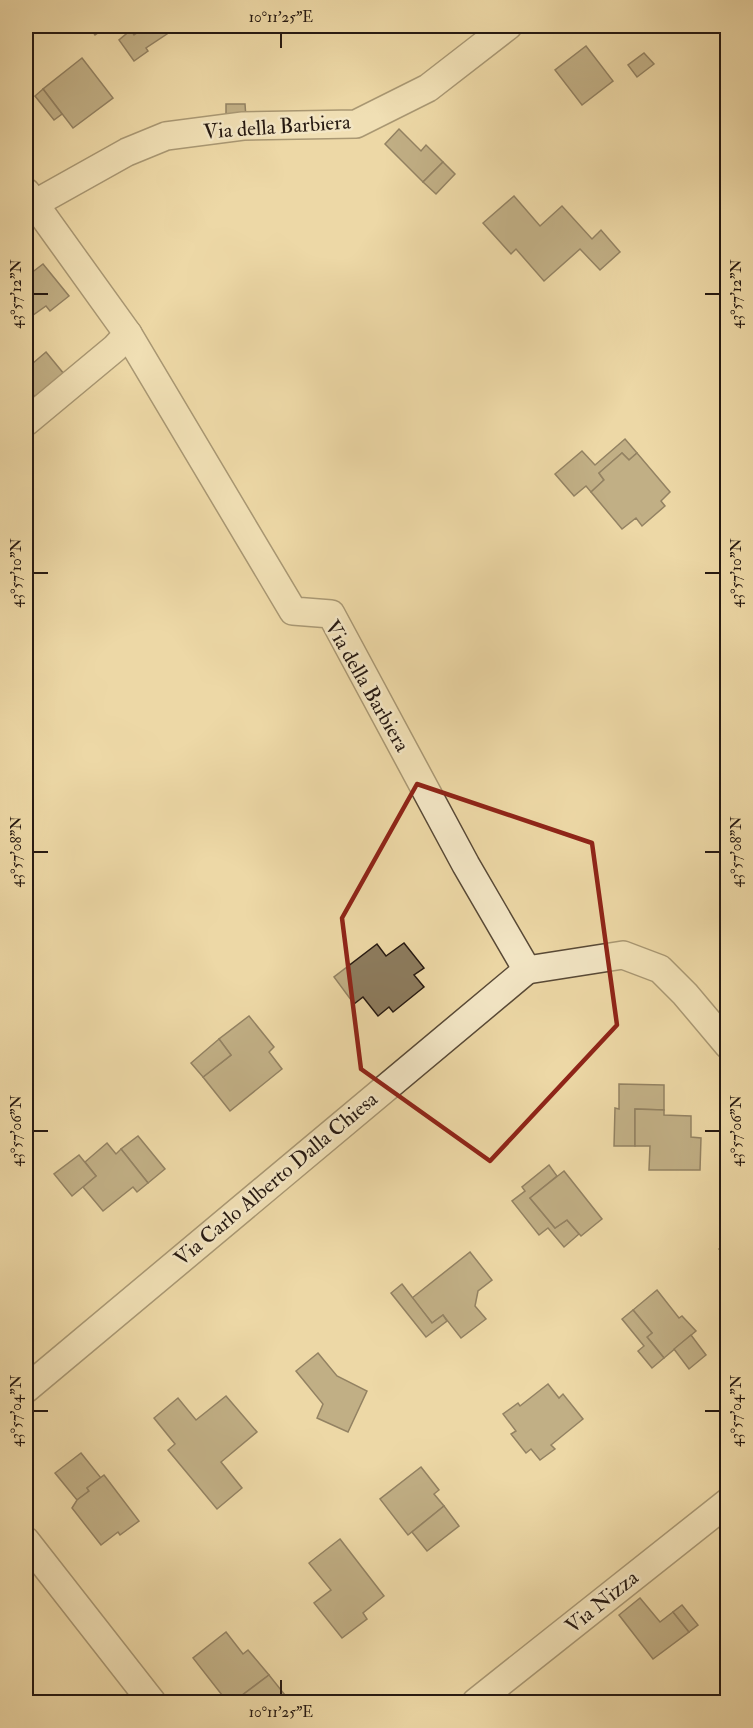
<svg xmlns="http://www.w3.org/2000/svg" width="753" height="1728" viewBox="0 0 753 1728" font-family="'IM FELL Double Pica',serif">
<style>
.building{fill:#8d7c5e;stroke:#261911;stroke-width:1.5}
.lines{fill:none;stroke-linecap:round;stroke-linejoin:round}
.minor-casing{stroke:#584936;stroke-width:30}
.minor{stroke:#f3e6c5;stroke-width:27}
.marked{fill:none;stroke:#8f2418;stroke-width:4.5;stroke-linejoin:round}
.ticks{fill:none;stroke:#261911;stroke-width:2}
.labels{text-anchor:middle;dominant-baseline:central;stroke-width:5;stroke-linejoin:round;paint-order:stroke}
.street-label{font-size:21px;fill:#261911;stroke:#f3e6c5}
.neatline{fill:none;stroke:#261911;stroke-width:2}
.ticks-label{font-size:15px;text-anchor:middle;fill:#261911}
</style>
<rect width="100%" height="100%" fill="#edd8a6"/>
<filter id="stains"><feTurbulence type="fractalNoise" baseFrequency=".00333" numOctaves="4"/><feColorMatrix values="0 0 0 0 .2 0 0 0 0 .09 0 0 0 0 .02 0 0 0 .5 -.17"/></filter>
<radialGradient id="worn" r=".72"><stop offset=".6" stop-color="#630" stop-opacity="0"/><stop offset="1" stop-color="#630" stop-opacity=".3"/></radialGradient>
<g class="building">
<polygon points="89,26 108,26 95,35"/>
<polygon points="147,26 179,26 146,48 148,51 134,61 119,40 131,30 134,35"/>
<polygon points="586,46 613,81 582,105 555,70"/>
<polygon points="644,53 654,64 637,77 628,65"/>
<polygon points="82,58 113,98 73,128 43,89"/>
<polygon points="43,89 62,114 54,120 35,96"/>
<polygon points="226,104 245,104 246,118 226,118"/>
<polygon points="399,129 421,151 426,145 443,162 423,182 385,144"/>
<polygon points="443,162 455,174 436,194 423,182"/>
<polygon points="514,196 540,226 562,206 592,239 601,230 620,252 600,270 580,249 544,281 516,249 511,254 483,223"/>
<polygon points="43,264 69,296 50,311 46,306 26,320 26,277"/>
<polygon points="46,352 64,374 35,397 26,385 26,369"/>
<polygon points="625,439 637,453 629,460 622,453 599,473 604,480 591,492 586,486 574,496 555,474 582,451 595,465"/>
<polygon points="622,453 629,460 637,453 670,492 661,501 665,506 642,526 636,518 622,529 591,492 604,480 599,473"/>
<polygon points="404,943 424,968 414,975 424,987 393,1012 389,1007 378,1016 363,997 354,1004 334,977 377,944 386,956"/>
<polygon points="249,1016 274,1047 269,1052 282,1069 230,1111 203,1077 231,1055 219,1039"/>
<polygon points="219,1039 231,1055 203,1077 191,1063"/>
<polygon points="619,1084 664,1085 664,1110 635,1109 635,1146 614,1146 615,1108 619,1109"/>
<polygon points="635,1109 664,1110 664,1115 691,1116 691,1137 701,1138 700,1170 649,1170 650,1146 635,1146"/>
<polygon points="138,1136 165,1169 148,1183 121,1149"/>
<polygon points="107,1143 116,1154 121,1149 148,1183 137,1192 133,1187 103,1211 83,1187 96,1176 85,1162"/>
<polygon points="79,1155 96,1176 72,1196 54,1174"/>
<polygon points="549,1165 557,1176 530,1198 555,1228 567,1220 579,1234 564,1247 548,1228 539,1235 512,1201 525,1191 522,1187"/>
<polygon points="564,1171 602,1219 581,1236 567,1220 555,1228 530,1198"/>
<polygon points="728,1240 728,1258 719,1249"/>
<polygon points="470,1252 492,1280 478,1291 475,1306 486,1319 461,1338 443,1315 432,1323 412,1298"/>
<polygon points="402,1284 432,1323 443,1315 447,1321 426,1337 391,1293"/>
<polygon points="657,1290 679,1318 682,1316 696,1331 664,1358 647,1337 652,1333 633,1310"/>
<polygon points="633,1310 652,1333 647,1337 664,1358 652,1368 638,1351 644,1346 622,1319"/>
<polygon points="691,1335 706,1355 689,1369 674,1349"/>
<polygon points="318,1353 337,1376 367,1391 348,1432 317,1418 323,1404 296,1371"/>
<polygon points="548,1384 559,1398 563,1394 583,1419 551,1445 555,1449 540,1460 531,1449 526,1453 511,1434 516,1431 503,1414 518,1403 520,1406"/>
<polygon points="226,1396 257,1432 221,1462 242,1488 217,1509 168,1450 175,1444 154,1418 178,1398 196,1420"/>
<polygon points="81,1453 101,1478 87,1488 89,1491 77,1500 55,1473"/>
<polygon points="421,1467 439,1490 434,1494 444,1506 408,1535 380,1499"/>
<polygon points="104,1475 139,1521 120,1535 118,1532 101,1545 72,1508 77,1500 89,1491 87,1488"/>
<polygon points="444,1506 459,1526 427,1551 412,1532"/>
<polygon points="340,1539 384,1596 363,1613 367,1619 342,1638 314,1603 331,1590 309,1563"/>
<polygon points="640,1598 660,1622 673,1612 689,1632 653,1659 619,1615"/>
<polygon points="682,1605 698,1625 689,1632 673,1612"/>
<polygon points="226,1632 243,1654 248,1650 269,1675 233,1702 230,1702 222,1695 193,1658"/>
<polygon points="269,1675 285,1695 276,1702 233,1702"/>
<polygon points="222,1695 230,1702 213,1702"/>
</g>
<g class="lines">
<g class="minor-casing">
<g id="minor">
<polyline points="26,192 128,334 293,611 331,614 466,865 527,970 623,955 660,969 685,994 728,1045"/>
<polyline points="34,204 127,152 166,136 243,126 356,124 428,88 508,26"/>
<polyline points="26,422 115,348 128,334"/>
<polyline points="26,1389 527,970"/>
<polyline points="26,1541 152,1702"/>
<polyline points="476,1702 728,1502"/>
</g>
</g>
<use href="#minor" class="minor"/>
</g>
<path d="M0 0H753V1728H0ZM 417,784 L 592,843 L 617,1025 L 490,1161 L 361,1069 L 342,918 Z" fill="#edd8a6" fill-opacity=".55" fill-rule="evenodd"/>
<path class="marked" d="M 417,784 L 592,843 L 617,1025 L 490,1161 L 361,1069 L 342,918 Z"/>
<path class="ticks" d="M 281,33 L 281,48M 33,294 L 48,294M 705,294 L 720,294M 33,573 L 48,573M 705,573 L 720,573M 33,852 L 48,852M 705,852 L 720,852M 33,1131 L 48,1131M 705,1131 L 720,1131M 33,1411 L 48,1411M 705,1411 L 720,1411M 281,1680 L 281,1695"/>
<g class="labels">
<g class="street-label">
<text transform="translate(277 127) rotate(-4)">Via della Barbiera</text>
<text transform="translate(367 686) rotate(60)">Via della Barbiera</text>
<text transform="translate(276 1179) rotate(-40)">Via Carlo Alberto Dalla Chiesa</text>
<text transform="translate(602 1602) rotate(-39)">Via Nizza</text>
</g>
</g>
<rect width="753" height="1728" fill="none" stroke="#edd8a6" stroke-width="66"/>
<rect x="33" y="33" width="687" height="1662" class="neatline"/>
<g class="ticks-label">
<text x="281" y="22">10°11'25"E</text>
<text transform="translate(16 294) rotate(-90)" y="5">43°57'12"N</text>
<text transform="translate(736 294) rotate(-90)" y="5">43°57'12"N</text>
<text transform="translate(16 573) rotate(-90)" y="5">43°57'10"N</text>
<text transform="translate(736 573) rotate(-90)" y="5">43°57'10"N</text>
<text transform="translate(16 852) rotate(-90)" y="5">43°57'08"N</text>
<text transform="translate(736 852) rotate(-90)" y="5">43°57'08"N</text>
<text transform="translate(16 1131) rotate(-90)" y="5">43°57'06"N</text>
<text transform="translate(736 1131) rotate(-90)" y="5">43°57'06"N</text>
<text transform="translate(16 1411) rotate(-90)" y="5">43°57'04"N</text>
<text transform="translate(736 1411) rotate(-90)" y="5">43°57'04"N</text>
<text x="281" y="1717">10°11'25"E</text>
</g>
<rect width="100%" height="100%" filter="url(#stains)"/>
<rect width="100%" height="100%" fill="url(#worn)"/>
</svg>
